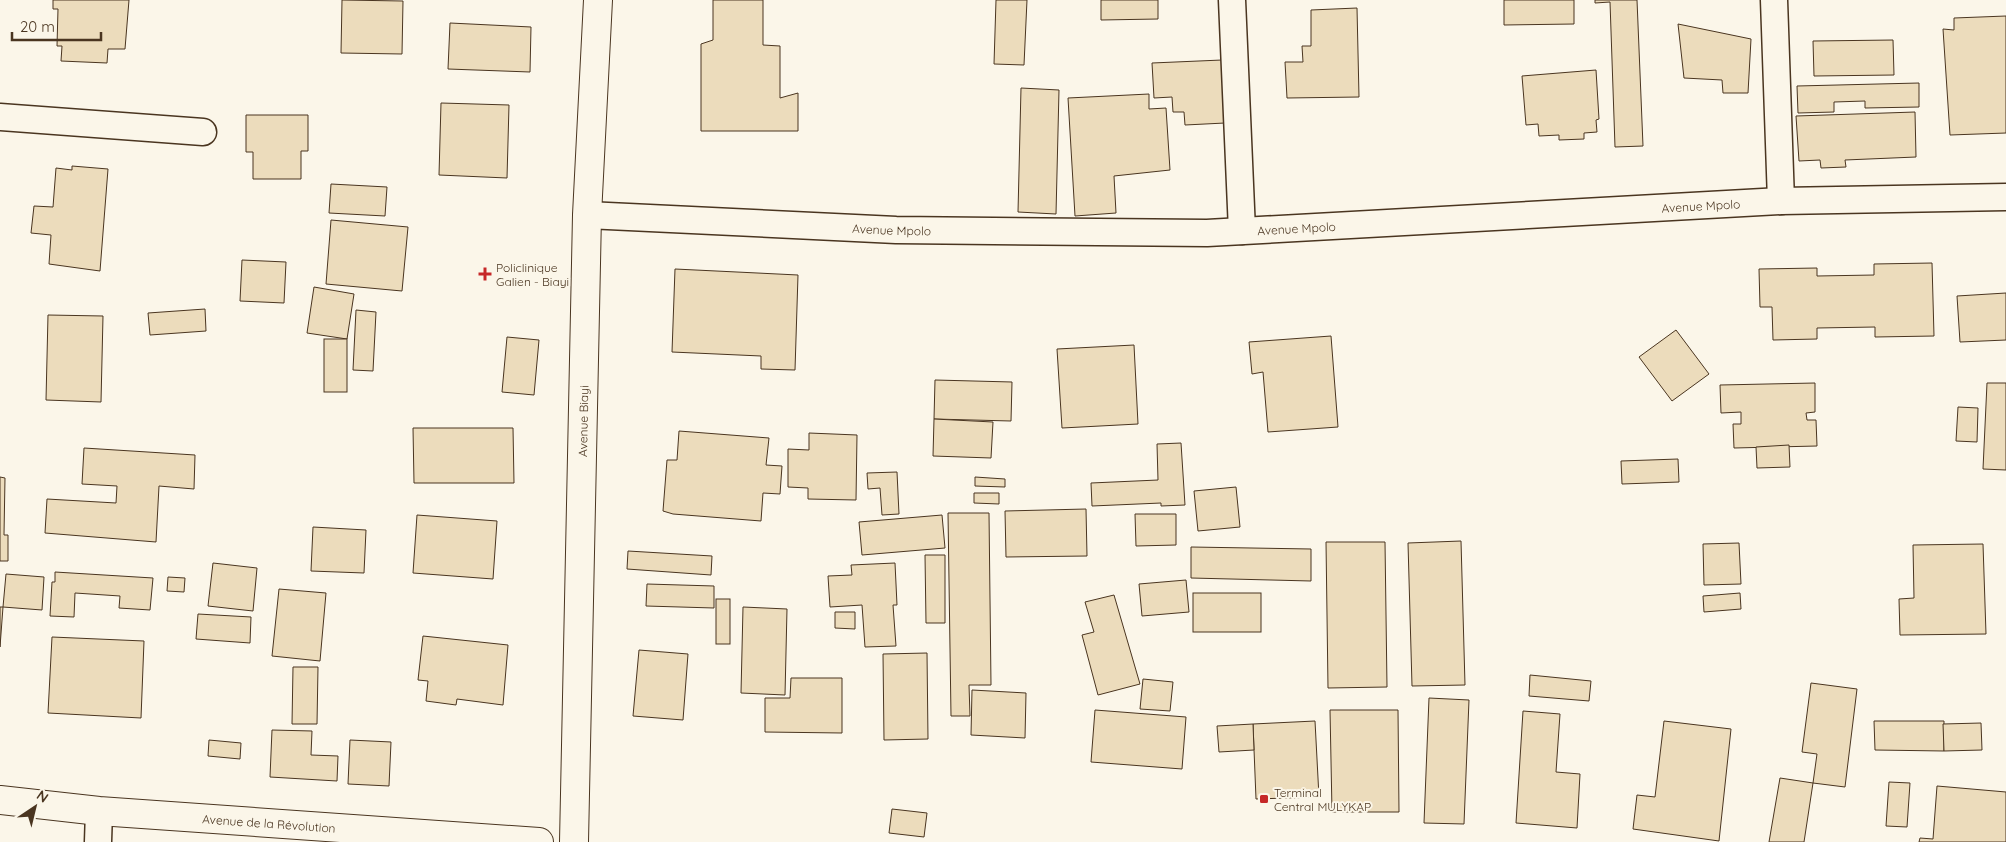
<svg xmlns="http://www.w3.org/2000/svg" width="2006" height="842" viewBox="0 0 2006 842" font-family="Quicksand,sans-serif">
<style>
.building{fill:#ecdcbc;stroke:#4a3520}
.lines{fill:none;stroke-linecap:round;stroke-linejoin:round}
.street-casing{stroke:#4a3520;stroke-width:29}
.secondary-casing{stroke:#4a3520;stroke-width:30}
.street{stroke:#fbf6e9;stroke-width:26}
.secondary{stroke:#fbf6e9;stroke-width:28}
.poi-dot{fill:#c62828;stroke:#fbf6e9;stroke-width:2}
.labels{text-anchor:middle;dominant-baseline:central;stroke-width:4;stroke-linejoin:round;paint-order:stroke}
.street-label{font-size:12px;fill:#4a3520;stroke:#fbf6e9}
.poi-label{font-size:12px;fill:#4a3520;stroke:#fbf6e9;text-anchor:start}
</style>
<rect width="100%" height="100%" fill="#fbf6e9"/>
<g class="building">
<polygon points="53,0 129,0 125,49 108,49 107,63 61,61 62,46 57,46 58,9 53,9"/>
<polygon points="342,0 403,1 402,54 341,53"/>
<polygon points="713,0 763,0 763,45 780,46 780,98 798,93 798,131 701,131 701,44 713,40"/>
<polygon points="996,0 1027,0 1024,65 994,64"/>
<polygon points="1101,0 1158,0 1158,19 1101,20"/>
<polygon points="1504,0 1574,0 1574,24 1504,25"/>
<polygon points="1595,0 1637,0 1643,146 1615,147 1610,2 1595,3"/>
<polygon points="1357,8 1359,97 1287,98 1285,62 1303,62 1302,46 1311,46 1311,10"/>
<polygon points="2006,16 2006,133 1950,135 1943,29 1954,30 1954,18"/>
<polygon points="450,23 531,27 530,72 448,69"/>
<polygon points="1678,24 1751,39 1748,93 1723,93 1722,80 1684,78"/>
<polygon points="1893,40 1894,75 1814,76 1813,41"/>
<polygon points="1222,60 1225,123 1185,125 1184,112 1173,112 1172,97 1154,98 1152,63"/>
<polygon points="1596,70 1599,119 1596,120 1597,132 1584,133 1584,139 1559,140 1559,135 1539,136 1538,124 1526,125 1522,76"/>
<polygon points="1919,83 1919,107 1865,108 1865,101 1834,102 1834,112 1798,113 1797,86"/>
<polygon points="1021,88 1059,90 1056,214 1018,212"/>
<polygon points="1149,94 1149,109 1166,108 1170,170 1114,176 1116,213 1075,216 1068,98"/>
<polygon points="441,103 509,105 507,178 439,175"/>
<polygon points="1915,112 1916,157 1845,160 1846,167 1821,168 1820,160 1799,161 1796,116"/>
<polygon points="246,115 308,115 308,151 301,151 301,179 253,179 253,152 246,152"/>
<polygon points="72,166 108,169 100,271 49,264 51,235 31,233 34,206 53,207 56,168 72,170"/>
<polygon points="331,184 387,187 385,216 329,213"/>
<polygon points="331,220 408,227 402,291 326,284"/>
<polygon points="242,260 286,262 284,303 240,301"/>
<polygon points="1932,263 1934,336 1875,337 1875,327 1817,328 1817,339 1773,340 1772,307 1760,307 1759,269 1817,268 1817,276 1874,275 1874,264"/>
<polygon points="675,269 798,275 795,370 761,369 761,356 672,352"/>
<polygon points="314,287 354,294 347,339 307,333"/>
<polygon points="2006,293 2006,340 1960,342 1957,296"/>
<polygon points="205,309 206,331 150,335 148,313"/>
<polygon points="356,310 376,312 373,371 353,370"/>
<polygon points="48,315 103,316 101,402 46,400"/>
<polygon points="1676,330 1709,374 1672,401 1639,357"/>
<polygon points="1331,336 1338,427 1268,432 1263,372 1252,374 1249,342"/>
<polygon points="507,337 539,340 534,395 502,392"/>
<rect x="324" y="339" width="23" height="53"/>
<polygon points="1134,345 1138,424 1062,428 1057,349"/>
<polygon points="935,380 1012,382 1011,421 934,419"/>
<polygon points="1815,383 1815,412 1806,413 1807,420 1816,420 1817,446 1734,448 1733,424 1741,424 1741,412 1721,413 1720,385"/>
<polygon points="1987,383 2006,383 2006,470 1983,469"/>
<polygon points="1958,407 1978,408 1977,442 1956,441"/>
<polygon points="934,419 993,422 991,458 933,456"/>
<polygon points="413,428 513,428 514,483 414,483"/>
<polygon points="679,431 769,438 766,465 782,466 780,494 763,493 761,521 673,514 663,511 667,460 677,460"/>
<polygon points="809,433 857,435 856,500 808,499 808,488 788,487 788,449 809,450"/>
<polygon points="1181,443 1185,505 1161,506 1161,503 1092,506 1091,483 1158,480 1157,444"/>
<polygon points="1789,445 1790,467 1757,468 1756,447"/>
<polygon points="84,448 195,455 194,489 159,486 156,542 45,533 47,499 116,503 117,486 82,484"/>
<polygon points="1678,459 1679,482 1622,484 1621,461"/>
<polygon points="897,472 899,514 882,515 880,488 868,489 867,473"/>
<polygon points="0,477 5,478 4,535 8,535 8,561 0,561"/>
<polygon points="975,477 1005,479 1005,487 975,486"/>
<polygon points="1236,487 1240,527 1198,531 1194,491"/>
<polygon points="974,493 999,493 999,504 974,503"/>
<polygon points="1086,509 1087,556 1006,557 1005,511"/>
<polygon points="948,513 989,513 991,685 969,685 970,716 951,716"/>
<polygon points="1135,514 1176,514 1176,545 1136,546"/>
<polygon points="417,515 497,521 493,579 413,573"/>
<polygon points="942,515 945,548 862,555 859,522"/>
<polygon points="313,527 366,530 364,573 311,571"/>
<polygon points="1461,541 1465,685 1412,686 1408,543"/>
<polygon points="1326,542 1385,542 1387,687 1328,688"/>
<polygon points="1739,543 1741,584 1704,585 1703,544"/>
<polygon points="1983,544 1986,634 1900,635 1899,599 1914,598 1913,545"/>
<polygon points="1191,547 1311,549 1311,581 1191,578"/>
<polygon points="628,551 712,556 711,575 627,569"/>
<polygon points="925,555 945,555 945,623 926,623"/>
<polygon points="213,563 257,568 253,611 208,606"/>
<polygon points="895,563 897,605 893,605 896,646 865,647 862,605 830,607 828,576 852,575 851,565"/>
<polygon points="55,572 153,578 150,610 119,608 120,596 75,593 74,617 50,616 52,582 55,582"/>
<polygon points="6,574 44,577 42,610 3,607"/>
<polygon points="168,577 185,578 184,592 167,591"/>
<polygon points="1186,580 1189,612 1142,616 1139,584"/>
<polygon points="647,584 714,586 714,608 646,606"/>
<polygon points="279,589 326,593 320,661 272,656"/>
<rect x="1193" y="593" width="68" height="39"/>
<polygon points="1740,593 1741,609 1704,612 1703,596"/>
<polygon points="1114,595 1140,684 1098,695 1082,635 1094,632 1085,602"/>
<rect x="716" y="599" width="14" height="45"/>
<polygon points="0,607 3,607 0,647"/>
<polygon points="743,607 787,609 785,695 741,693"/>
<polygon points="835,612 855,612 855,629 835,628"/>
<polygon points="198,614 251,617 250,643 196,639"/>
<polygon points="423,636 508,645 503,705 457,699 456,705 426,701 428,681 418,680"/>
<polygon points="52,637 144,641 141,718 48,713"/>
<polygon points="639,650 688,654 683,720 633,716"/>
<polygon points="927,653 928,739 884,740 883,654"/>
<polygon points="293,667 318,667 317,724 292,724"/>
<polygon points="1530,675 1591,681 1589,701 1529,696"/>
<polygon points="791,678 842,678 842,733 765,732 765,698 790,698"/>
<polygon points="1143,679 1173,682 1170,711 1140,709"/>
<polygon points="1811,683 1857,689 1845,787 1813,783 1817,754 1802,752"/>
<polygon points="972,690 1026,693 1025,738 971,735"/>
<polygon points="1429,698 1469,700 1464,824 1424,823"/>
<polygon points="1095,710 1186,717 1182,769 1091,762"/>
<polygon points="1330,710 1398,710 1399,812 1332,812"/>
<polygon points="1523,711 1560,714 1556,772 1580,774 1577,828 1516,823"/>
<polygon points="1315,721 1319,797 1256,799 1253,724"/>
<polygon points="1664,721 1731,729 1719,841 1633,829 1637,795 1655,797"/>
<polygon points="1874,721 1944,721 1944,751 1875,750"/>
<polygon points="1981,723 1982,750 1944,751 1943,724"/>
<polygon points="1253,724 1254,750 1219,752 1217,726"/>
<polygon points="272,730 312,731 311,755 338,756 337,781 270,777"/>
<polygon points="209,740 241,743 240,759 208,756"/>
<polygon points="350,740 391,742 389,786 348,784"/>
<polygon points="1780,778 1813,783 1804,842 1769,842"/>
<polygon points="1889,782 1910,783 1907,827 1886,826"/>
<polygon points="1937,786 2006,792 2006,842 1919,842 1920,838 1933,839"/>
<polygon points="892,809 927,813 924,837 889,833"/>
</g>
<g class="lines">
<g class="street-casing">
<g id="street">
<polyline points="1232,0 1242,231"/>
<polyline points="1774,0 1781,201"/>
<polyline points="0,117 203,132"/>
<path id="s1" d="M 587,215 L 896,230 L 1207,233 L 1781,201 L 2006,197"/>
<polyline points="98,842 99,811"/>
</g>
</g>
<g class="secondary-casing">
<g id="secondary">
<path id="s2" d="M 0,800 L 99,811 L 539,842"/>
<path id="s3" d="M 574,842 L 587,215 L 598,0"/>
</g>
</g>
<use href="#street" class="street"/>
<use href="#secondary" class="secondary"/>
</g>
<g class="poi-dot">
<path d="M482.5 266.5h5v5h5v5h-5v5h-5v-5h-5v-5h5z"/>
<rect x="1259" y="794" width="10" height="10" rx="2.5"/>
</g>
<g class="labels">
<g class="street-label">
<text stroke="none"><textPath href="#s1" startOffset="1115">Avenue Mpolo</textPath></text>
<text stroke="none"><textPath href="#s1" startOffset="710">Avenue Mpolo</textPath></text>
<text stroke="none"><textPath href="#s1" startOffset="305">Avenue Mpolo</textPath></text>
<text stroke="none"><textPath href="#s3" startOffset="421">Avenue Biayi</textPath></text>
<text stroke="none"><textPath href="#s2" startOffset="270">Avenue de la Révolution</textPath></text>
</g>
<g class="poi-label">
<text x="496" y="267">Policlinique<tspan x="496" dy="14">Galien - Biayi</tspan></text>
<text x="1274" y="792">Terminal<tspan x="1274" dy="14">Central MULYKAP</tspan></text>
</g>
</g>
<g transform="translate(35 807) rotate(35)" stroke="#fbf6e9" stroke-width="4" paint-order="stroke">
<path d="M0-4L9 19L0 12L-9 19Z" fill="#4a3520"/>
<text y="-8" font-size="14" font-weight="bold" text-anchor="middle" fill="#4a3520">N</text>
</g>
<path d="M12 32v8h89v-8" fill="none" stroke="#4a3520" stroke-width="2.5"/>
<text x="20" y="32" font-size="15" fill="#4a3520" stroke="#fbf6e9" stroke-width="4" paint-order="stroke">20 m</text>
</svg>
